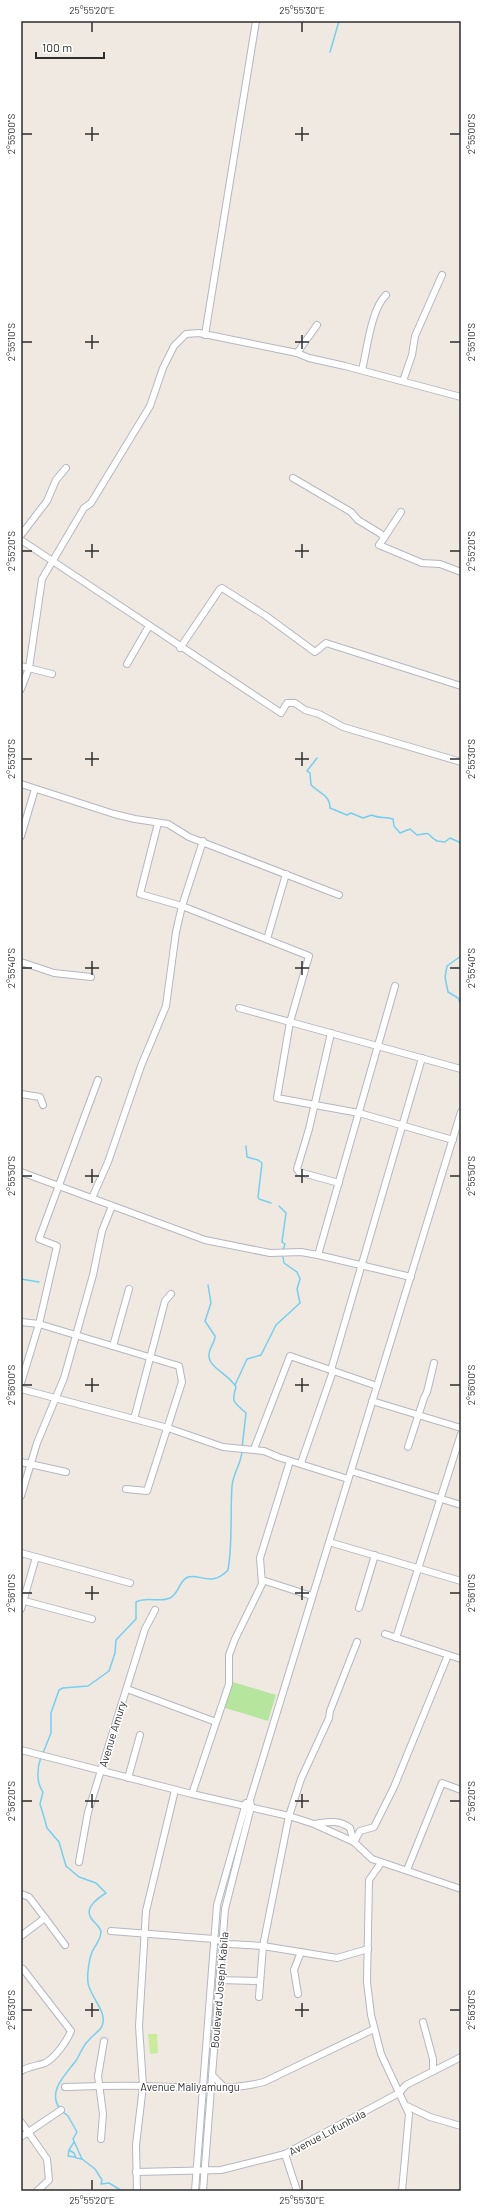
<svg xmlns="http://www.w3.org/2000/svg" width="482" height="2212" viewBox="0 0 482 2212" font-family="Barlow,sans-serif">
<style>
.green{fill:#b6e59e}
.pitch{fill:#c9ec9a}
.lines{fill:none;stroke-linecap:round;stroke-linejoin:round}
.stream{stroke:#75cff0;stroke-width:1.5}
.minor-casing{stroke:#b4b7c1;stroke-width:8}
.minor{stroke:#fff;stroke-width:6}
.ticks{fill:none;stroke:#2e2e2e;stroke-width:1.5}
.labels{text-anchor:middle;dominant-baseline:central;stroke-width:3;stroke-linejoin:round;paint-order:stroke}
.street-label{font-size:11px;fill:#2e2e2e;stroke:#fff}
.neatline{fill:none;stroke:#2e2e2e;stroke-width:1.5}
.ticks-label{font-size:10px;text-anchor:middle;fill:#2e2e2e}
</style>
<rect width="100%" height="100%" fill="#efe9e1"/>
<polygon class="green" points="230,1681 276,1695 268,1721 222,1707"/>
<polygon class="pitch" points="148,2034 157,2034 158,2053 150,2054"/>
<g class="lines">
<g class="stream">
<polyline points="330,52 339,21"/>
<path d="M 317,758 L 307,771 L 310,773 L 311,785 C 319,793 330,795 330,808 L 347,815 L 351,813 L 363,818 L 372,815 C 379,819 385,816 393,819 L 394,826 L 400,833 L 410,829 L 417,835 C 434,832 424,833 437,841 L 445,842 L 450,838 L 461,843"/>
<polyline points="461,956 447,966 445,977 448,992 458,998 461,1005"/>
<polyline points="246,1146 247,1157 258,1160 262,1163 258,1197 259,1199 271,1203"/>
<polyline points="279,1206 286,1213 282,1242 285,1244 283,1250"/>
<polyline points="21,1279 39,1282"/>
<path d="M 208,1285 L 211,1303 L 205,1321 L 215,1336 C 215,1344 208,1348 209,1357 C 210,1368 230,1375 236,1387 C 231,1403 234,1402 246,1413 L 242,1448"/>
<polyline points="235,1385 247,1359 261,1355 276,1325 300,1303 297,1289 300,1279 297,1272 284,1263 283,1257"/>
<path d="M 43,1753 L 51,1733 L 51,1713 L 59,1690 L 63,1688 L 88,1686 L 109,1671 L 115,1653 L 116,1640 L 136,1619 L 136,1602 C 147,1596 159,1603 170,1598 C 179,1594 179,1580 188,1577 C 200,1573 211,1588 228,1570 C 233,1542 230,1514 232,1486 C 233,1473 242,1462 242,1451"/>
<path d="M 41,1757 C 37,1768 36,1782 43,1792 L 40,1804 L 44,1817 L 47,1828 L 59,1842 L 66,1866 L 79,1877 L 96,1883 L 106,1893 C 98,1898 84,1908 91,1918 C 94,1923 99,1925 101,1931 C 101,1939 97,1943 93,1950 C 89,1958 87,1973 88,1983 C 90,1997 110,2014 101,2028 C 98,2032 92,2036 88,2041 C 83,2046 81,2052 77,2059 C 68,2073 46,2090 60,2109"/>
<polyline points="63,2112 68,2116 77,2132 73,2139 82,2159 95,2169 102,2180 101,2184 109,2183 122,2191"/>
<polyline points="74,2142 69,2150 74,2153 76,2158 82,2159"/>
<polyline points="69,2150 68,2156 75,2157"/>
</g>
<g class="minor-casing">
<g id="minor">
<polyline points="205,335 256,21"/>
<polyline points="297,353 317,325"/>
<path d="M 362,370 C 367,350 371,309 386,295"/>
<polyline points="403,381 412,355 415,336 442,275"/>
<polyline points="293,478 351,512 358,520 381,534 384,538 379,545 422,563 440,564 461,572"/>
<polyline points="21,535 47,501 56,480 66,468"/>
<polyline points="384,538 401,512"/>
<polyline points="21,540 281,713 287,703 295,703 305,710 319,714 343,727 461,762"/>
<polyline points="180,648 220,589 222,588 266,616 315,652 326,643 461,686"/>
<polyline points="127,664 149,626"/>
<polyline points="21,666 52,674"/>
<polyline points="21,689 29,668 42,579 84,508 91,503 150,406 163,368 174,346 186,334 199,333 297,353 309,358 345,366 461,397"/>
<polyline points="21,784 114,814 135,819 168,824 189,837 339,895"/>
<polyline points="158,823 140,894 182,906 203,841"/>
<polyline points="21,836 35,789"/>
<polyline points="267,939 286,874"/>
<polyline points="21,962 54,973 91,977"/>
<polyline points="331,1033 309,1129 297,1169 299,1172 339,1183"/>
<polyline points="21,1094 40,1097 43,1105"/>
<polyline points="453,1140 359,1113 277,1098 290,1022 461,1069"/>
<polyline points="21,1172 205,1240 270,1253 301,1252 318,1255 411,1277"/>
<polyline points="92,1198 108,1162 141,1066 166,1006 176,932 182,906 309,956 290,1022 239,1008"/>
<polyline points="318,1255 395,986"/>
<polyline points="21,1322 39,1324 179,1366 182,1382 147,1491 126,1489"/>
<polyline points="113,1346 129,1289"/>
<polyline points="331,1370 422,1058"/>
<polyline points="21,1383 39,1324 57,1246 39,1239 98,1080"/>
<polyline points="21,1389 168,1428 223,1447 264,1451 278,1457 348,1479"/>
<polyline points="372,1401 461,1428"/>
<polyline points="134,1419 165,1301 171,1294"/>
<polyline points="408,1447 424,1398 427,1392 434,1363"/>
<polyline points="254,1449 290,1356 377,1386"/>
<polyline points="21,1462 66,1472"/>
<polyline points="301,1463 333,1371"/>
<polyline points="351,1471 461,1505"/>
<polyline points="21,1496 37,1443 64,1378 93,1275 102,1231 112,1206"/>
<polyline points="329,1542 461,1581"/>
<polyline points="21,1553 130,1583"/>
<polyline points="262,1580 312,1596"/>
<polyline points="21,1600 92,1619"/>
<polyline points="359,1608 375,1555"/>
<polyline points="21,1609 36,1557"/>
<polyline points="385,1634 461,1659"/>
<polyline points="396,1638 461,1434"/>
<polyline points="127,1689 216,1722"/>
<polyline points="21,1750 192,1794 289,1816 314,1824 354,1842 372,1859 461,1889"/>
<polyline points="128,1778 140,1735"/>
<polyline points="192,1794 229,1684 229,1655 235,1639 262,1584 260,1558 290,1461"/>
<path d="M 314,1824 C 328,1822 338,1819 350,1828 L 354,1842"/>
<polyline points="354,1842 360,1831 374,1827 394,1787 448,1655"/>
<polyline points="79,1862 88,1812 145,1629 155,1610"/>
<polyline points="381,1863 369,1880 367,1982 371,2015 381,2054 409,2114 402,2191"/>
<polyline points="407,1870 442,1783 461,1790"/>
<polyline points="21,1894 29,1897 45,1918 21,1936"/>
<polyline points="45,1918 65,1945"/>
<polyline points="111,1931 214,1939 229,1944 263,1946 337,1958 368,1949"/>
<polyline points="219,1980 260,1981"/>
<polyline points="298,1994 294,1970 301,1952"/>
<polyline points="259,1997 263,1946 289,1816 301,1779 329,1718 330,1711 357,1642"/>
<polyline points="423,2022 433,2059 433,2071"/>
<path d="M 21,2071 C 29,2066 37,2066 45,2063 C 55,2058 67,2041 71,2031 L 23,1969"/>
<polyline points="212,2075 225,2088"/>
<path d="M 65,2087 C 93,2086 121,2085 148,2086 C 187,2087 226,2092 264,2082 L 374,2029"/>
<polyline points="405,2105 430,2117 461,2126"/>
<polyline points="21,2122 47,2159 49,2180 37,2191"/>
<polyline points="21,2137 61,2110"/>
<polyline points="101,2139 103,2114 98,2076 104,2041"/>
<polyline points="285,2154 297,2191"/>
<polyline points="136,2172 221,2170 285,2154 399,2093 406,2085 461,2057"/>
<polyline points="137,2191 136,2145 143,2086 139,2026 146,1911 175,1790"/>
<polyline points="195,2191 217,1905 246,1803"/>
<polyline points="203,2191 225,1909 251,1807 250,1800 461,1112"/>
</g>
</g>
<use href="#minor" class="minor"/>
</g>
<path class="ticks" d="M 92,22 L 92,32M 302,22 L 302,32M 92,127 L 92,141M 302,127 L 302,141M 22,134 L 32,134M 85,134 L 99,134M 295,134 L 309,134M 450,134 L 460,134M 92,335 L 92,349M 302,335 L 302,349M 22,342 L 32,342M 85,342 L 99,342M 295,342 L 309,342M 450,342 L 460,342M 92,544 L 92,558M 302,544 L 302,558M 22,551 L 32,551M 85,551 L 99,551M 295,551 L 309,551M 450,551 L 460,551M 92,752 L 92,766M 302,752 L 302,766M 22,759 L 32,759M 85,759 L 99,759M 295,759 L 309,759M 450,759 L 460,759M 92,961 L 92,975M 302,961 L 302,975M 22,968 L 32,968M 85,968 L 99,968M 295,968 L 309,968M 450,968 L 460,968M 92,1169 L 92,1183M 302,1169 L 302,1183M 22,1176 L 32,1176M 85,1176 L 99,1176M 295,1176 L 309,1176M 450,1176 L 460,1176M 92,1378 L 92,1392M 302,1378 L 302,1392M 22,1385 L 32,1385M 85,1385 L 99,1385M 295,1385 L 309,1385M 450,1385 L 460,1385M 92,1586 L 92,1600M 302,1586 L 302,1600M 22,1593 L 32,1593M 85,1593 L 99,1593M 295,1593 L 309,1593M 450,1593 L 460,1593M 92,1794 L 92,1808M 302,1794 L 302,1808M 22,1801 L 32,1801M 85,1801 L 99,1801M 295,1801 L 309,1801M 450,1801 L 460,1801M 92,2003 L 92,2017M 302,2003 L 302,2017M 22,2010 L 32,2010M 85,2010 L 99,2010M 295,2010 L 309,2010M 450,2010 L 460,2010M 92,2180 L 92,2190M 302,2180 L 302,2190"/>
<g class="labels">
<g class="street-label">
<text transform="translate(112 1734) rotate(-73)">Avenue Amury</text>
<text transform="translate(219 1990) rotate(-85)">Boulevard Joseph Kabila</text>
<text x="190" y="2086">Avenue Maliyamungu</text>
<text transform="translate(327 2132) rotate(-28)">Avenue Lufunhula</text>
</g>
</g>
<rect width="482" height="2212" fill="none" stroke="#ffffff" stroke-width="44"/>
<path d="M36 52v6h68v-6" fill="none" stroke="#2e2e2e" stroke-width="2"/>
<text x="42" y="52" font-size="12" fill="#2e2e2e" stroke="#ffffff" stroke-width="3" paint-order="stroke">100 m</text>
<rect x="22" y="22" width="438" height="2168" class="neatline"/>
<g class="ticks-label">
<text x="92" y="14">25°55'20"E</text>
<text x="302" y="14">25°55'30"E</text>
<text transform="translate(11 134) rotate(-90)" y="4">2°55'00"S</text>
<text transform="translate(471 134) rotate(-90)" y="4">2°55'00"S</text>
<text transform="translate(11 342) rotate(-90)" y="4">2°55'10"S</text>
<text transform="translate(471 342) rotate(-90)" y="4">2°55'10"S</text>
<text transform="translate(11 551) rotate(-90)" y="4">2°55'20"S</text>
<text transform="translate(471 551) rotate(-90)" y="4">2°55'20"S</text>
<text transform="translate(11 759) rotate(-90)" y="4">2°55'30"S</text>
<text transform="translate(471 759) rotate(-90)" y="4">2°55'30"S</text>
<text transform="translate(11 968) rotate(-90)" y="4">2°55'40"S</text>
<text transform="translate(471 968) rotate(-90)" y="4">2°55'40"S</text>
<text transform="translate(11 1176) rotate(-90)" y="4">2°55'50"S</text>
<text transform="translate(471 1176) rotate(-90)" y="4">2°55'50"S</text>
<text transform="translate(11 1385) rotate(-90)" y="4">2°56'00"S</text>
<text transform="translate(471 1385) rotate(-90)" y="4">2°56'00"S</text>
<text transform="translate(11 1593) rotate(-90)" y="4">2°56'10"S</text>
<text transform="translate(471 1593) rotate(-90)" y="4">2°56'10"S</text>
<text transform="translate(11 1801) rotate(-90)" y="4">2°56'20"S</text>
<text transform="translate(471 1801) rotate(-90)" y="4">2°56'20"S</text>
<text transform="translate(11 2010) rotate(-90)" y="4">2°56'30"S</text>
<text transform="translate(471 2010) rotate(-90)" y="4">2°56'30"S</text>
<text x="92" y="2204">25°55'20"E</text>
<text x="302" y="2204">25°55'30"E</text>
</g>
</svg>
